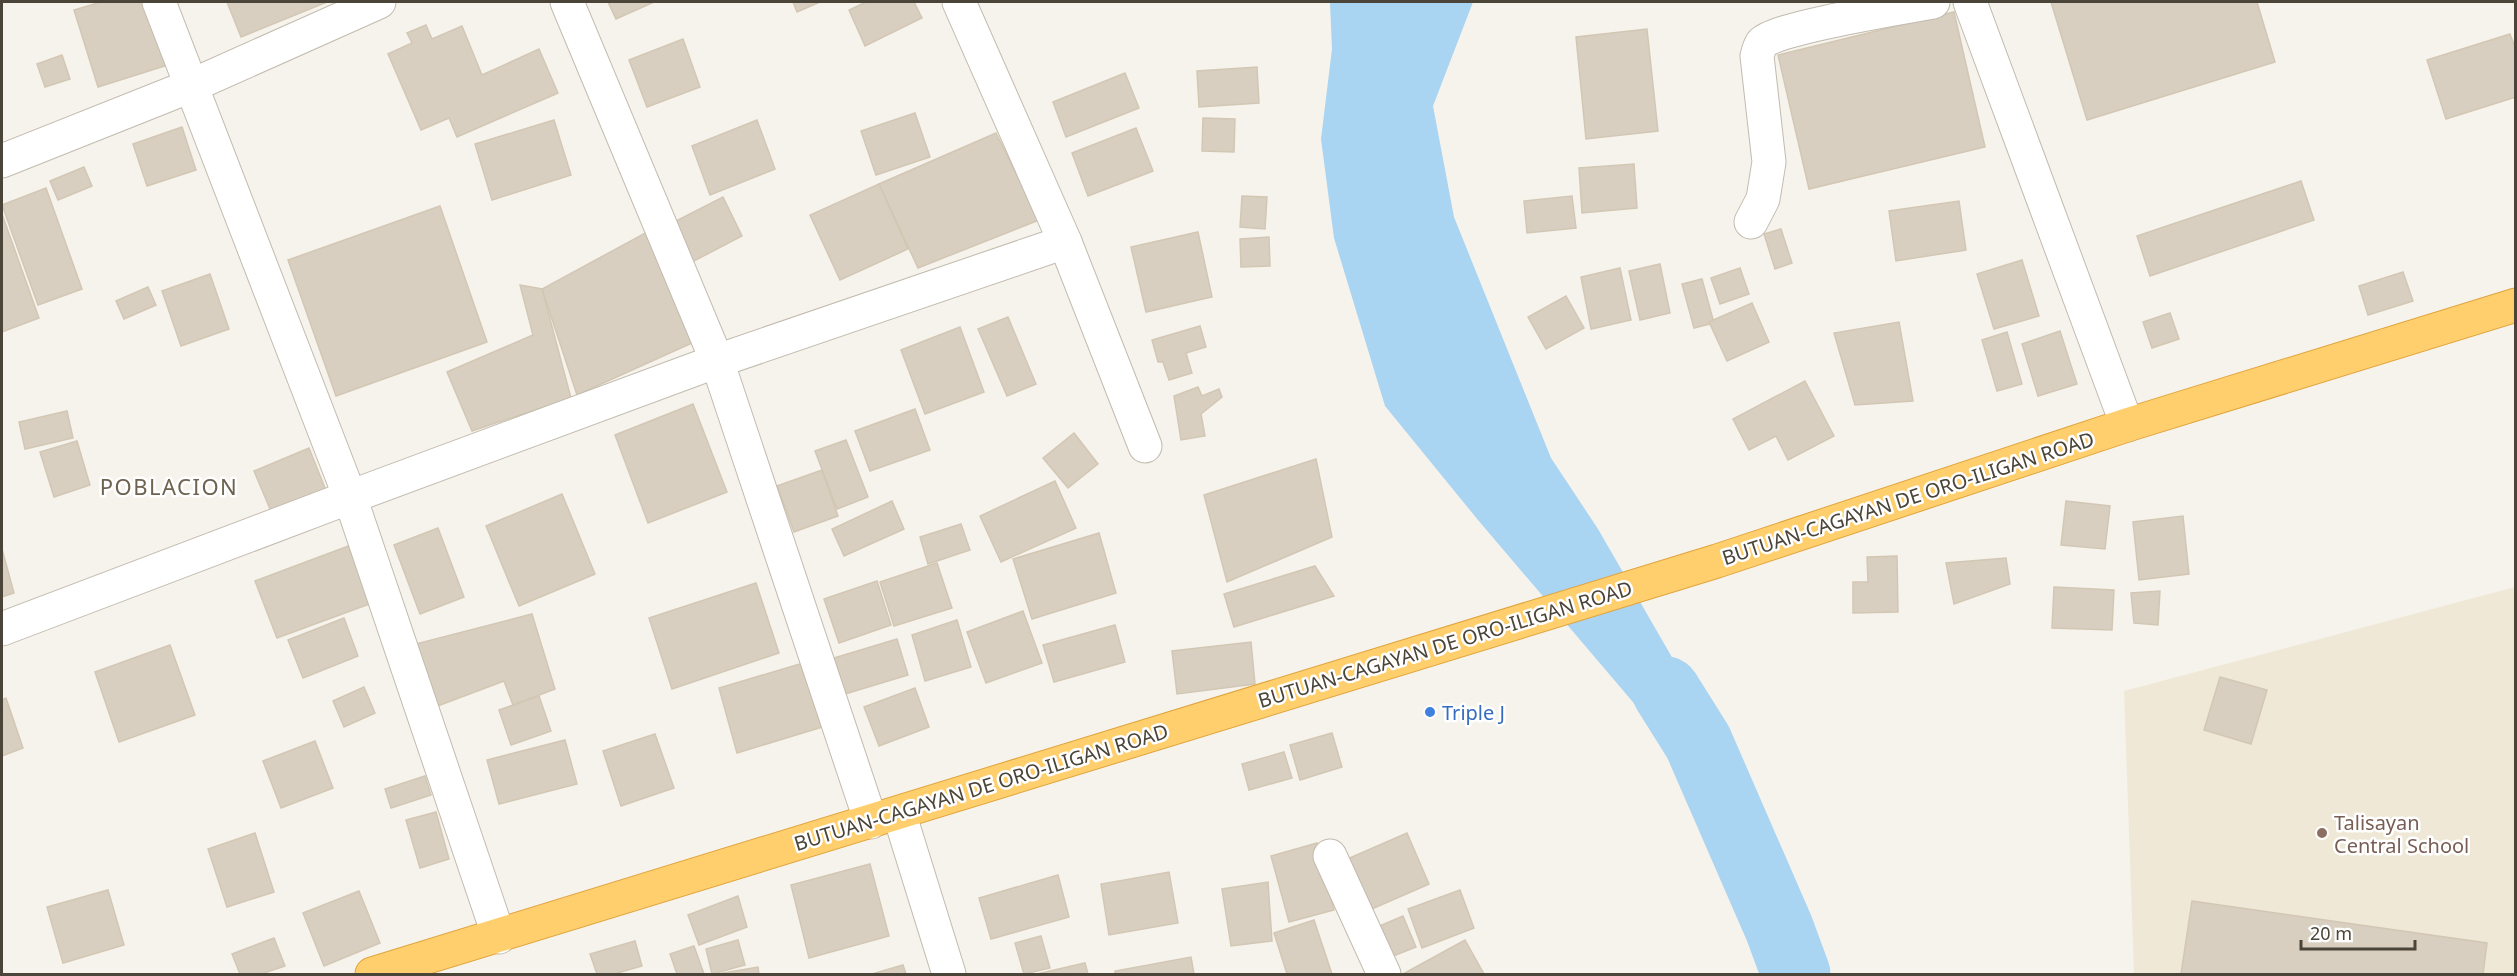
<svg xmlns="http://www.w3.org/2000/svg" width="2517" height="976" viewBox="0 0 2517 976" font-family="'Noto Sans',sans-serif">
<style>
.education{fill:#efe8d6}
.water{fill:#a9d4f2}
.lines{fill:none;stroke-linecap:round;stroke-linejoin:round}
.river{stroke:#a9d4f2;stroke-width:69}
.building{fill:#d8cfc1;stroke:#d3c7b4;stroke-width:1.5}
.minor-casing{stroke:#c2bbae;stroke-width:35}
.highway-casing{stroke:#e0a43c;stroke-width:35}
.minor{stroke:#fff;stroke-width:33}
.highway{stroke:#ffcf6e;stroke-width:33}
.shop-dot{fill:#3f7fe0;stroke:#fff;stroke-width:2}
.education-dot{fill:#8d6e63;stroke:#fff;stroke-width:2}
.labels{text-anchor:middle;dominant-baseline:central;stroke-width:5;stroke-linejoin:round;paint-order:stroke}
.street-label{font-size:20px;fill:#4b4439;stroke:#fff}
.shop-label{font-size:20px;fill:#366cbe;stroke:#fff;text-anchor:start}
.education-label{font-size:20px;fill:#785e54;stroke:#fff;text-anchor:start}
.quarter-label{font-size:22px;letter-spacing:1.5px;fill:#6e6250;stroke:#fff}
</style>
<rect width="100%" height="100%" fill="#f6f3ec"/>
<polygon class="education" points="2515,587 2515,974 2134,974 2124,691"/>
<polygon class="water" points="1330,2 1473,2 1433,106 1454,217 1551,458 1598,529 1763,815 1655,728 1478,520 1385,406 1334,238 1321,139 1332,49"/>
<g class="lines">
<polyline class="river" points="1666,691 1698,742 1779,928 1796,974"/>
</g>
<g class="building">
<polygon points="101,2 151,2 171,64 98,87 74,10"/>
<polygon points="227,2 327,2 241,37"/>
<polygon points="608,2 654,2 616,19"/>
<polygon points="793,2 820,2 797,12"/>
<polygon points="866,2 914,2 922,18 865,46 849,10"/>
<polygon points="2051,2 2257,2 2275,62 2087,120"/>
<polygon points="1954,12 1985,147 1809,189 1778,55"/>
<polygon points="426,25 432,39 462,26 482,75 539,49 558,93 457,137 449,118 421,130 388,54 412,43 407,33"/>
<polygon points="1647,29 1658,131 1586,139 1576,37"/>
<polygon points="2510,34 2516,50 2516,97 2446,119 2427,60"/>
<polygon points="683,39 700,87 647,107 629,60"/>
<polygon points="62,55 70,79 45,87 37,64"/>
<polygon points="1257,67 1259,103 1199,107 1197,71"/>
<polygon points="1125,73 1139,108 1066,137 1053,102"/>
<polygon points="915,113 930,157 876,175 861,131"/>
<polygon points="1203,118 1235,119 1234,152 1202,151"/>
<polygon points="554,120 571,175 492,200 475,144"/>
<polygon points="757,120 775,169 710,195 692,146"/>
<polygon points="182,127 196,170 147,186 133,144"/>
<polygon points="1136,128 1153,171 1088,196 1072,153"/>
<polygon points="996,133 1039,220 918,268 879,184"/>
<polygon points="1634,164 1637,208 1582,213 1579,168"/>
<polygon points="84,167 92,186 58,200 50,181"/>
<polygon points="2301,181 2314,220 2150,276 2137,236"/>
<polygon points="879,184 908,249 840,280 810,215"/>
<polygon points="46,188 82,289 38,305 2,205"/>
<polygon points="1242,196 1267,197 1265,229 1240,227"/>
<polygon points="1572,196 1576,228 1527,233 1524,201"/>
<polygon points="723,197 742,236 692,262 672,223"/>
<polygon points="1959,201 1966,250 1896,261 1889,211"/>
<polygon points="440,206 487,342 336,396 288,260"/>
<polygon points="2,214 39,318 2,332"/>
<polygon points="1781,229 1792,263 1775,269 1764,234"/>
<polygon points="649,231 694,342 577,395 542,289"/>
<polygon points="1198,232 1212,297 1146,312 1131,247"/>
<polygon points="1269,237 1270,266 1241,267 1240,239"/>
<polygon points="2022,260 2039,316 1994,329 1977,274"/>
<polygon points="1660,264 1670,313 1640,320 1629,271"/>
<polygon points="1620,268 1631,320 1591,329 1581,277"/>
<polygon points="1740,268 1749,294 1720,304 1711,278"/>
<polygon points="2403,272 2413,301 2368,315 2359,286"/>
<polygon points="210,274 229,329 181,346 162,291"/>
<polygon points="1702,279 1714,323 1694,328 1682,284"/>
<polygon points="520,285 542,289 571,398 472,431 447,372 533,335"/>
<polygon points="148,287 156,305 124,319 116,301"/>
<polygon points="1566,296 1584,328 1546,349 1528,317"/>
<polygon points="1752,303 1769,342 1727,361 1709,322"/>
<polygon points="2170,313 2179,339 2152,348 2143,322"/>
<polygon points="1008,317 1036,384 1007,396 978,329"/>
<polygon points="1899,322 1913,401 1855,405 1834,333"/>
<polygon points="1200,326 1206,347 1186,353 1192,373 1169,380 1163,362 1158,362 1152,340"/>
<polygon points="960,327 984,392 925,414 901,350"/>
<polygon points="2060,331 2077,384 2038,396 2022,344"/>
<polygon points="2007,332 2022,384 1997,391 1982,340"/>
<polygon points="1805,381 1834,436 1788,460 1776,436 1749,450 1733,419"/>
<polygon points="1198,387 1202,396 1219,389 1222,397 1201,414 1205,436 1181,440 1174,396"/>
<polygon points="693,404 727,492 648,523 615,435"/>
<polygon points="915,409 930,450 870,471 855,431"/>
<polygon points="67,411 73,438 25,449 19,422"/>
<polygon points="1074,433 1098,464 1068,488 1043,458"/>
<polygon points="846,440 868,497 837,509 815,451"/>
<polygon points="77,441 90,485 54,497 40,452"/>
<polygon points="309,448 327,493 273,516 254,471"/>
<polygon points="1316,459 1332,537 1227,582 1204,495"/>
<polygon points="822,470 838,516 794,532 777,486"/>
<polygon points="1055,481 1076,528 1001,562 980,516"/>
<polygon points="562,494 595,574 519,606 486,526"/>
<polygon points="892,501 904,529 844,556 832,529"/>
<polygon points="2066,501 2110,506 2105,549 2061,545"/>
<polygon points="2183,516 2189,574 2139,580 2133,522"/>
<polygon points="961,524 970,550 928,564 920,537"/>
<polygon points="438,528 464,597 420,614 394,545"/>
<polygon points="1099,533 1116,593 1032,619 1013,559"/>
<polygon points="351,545 372,603 277,638 255,581"/>
<polygon points="2,549 14,593 2,597"/>
<polygon points="1897,556 1898,612 1853,613 1853,582 1868,582 1867,557"/>
<polygon points="2006,558 2010,584 1954,604 1946,563"/>
<polygon points="937,563 952,608 894,626 880,582"/>
<polygon points="1315,566 1334,596 1234,627 1224,594"/>
<polygon points="877,581 891,625 839,643 824,599"/>
<polygon points="756,583 779,653 672,689 649,618"/>
<polygon points="2054,587 2114,590 2112,630 2052,628"/>
<polygon points="2160,591 2158,625 2134,623 2131,593"/>
<polygon points="1023,611 1042,663 986,683 967,632"/>
<polygon points="532,614 555,689 513,705 504,681 435,707 412,645"/>
<polygon points="344,618 358,656 303,678 288,640"/>
<polygon points="957,620 971,667 925,681 912,635"/>
<polygon points="1115,625 1125,662 1054,682 1043,645"/>
<polygon points="897,639 908,675 845,694 834,658"/>
<polygon points="1251,642 1255,684 1177,694 1172,651"/>
<polygon points="170,645 195,715 119,742 95,672"/>
<polygon points="810,661 829,725 737,753 719,688"/>
<polygon points="2220,677 2267,690 2251,744 2204,730"/>
<polygon points="364,687 375,713 344,727 333,701"/>
<polygon points="915,688 929,727 879,746 864,707"/>
<polygon points="539,696 551,731 511,745 499,710"/>
<polygon points="6,698 23,748 2,756 2,700"/>
<polygon points="1332,733 1342,767 1300,780 1290,745"/>
<polygon points="655,734 674,788 621,806 603,751"/>
<polygon points="565,740 577,784 499,804 487,760"/>
<polygon points="315,741 333,788 281,808 263,761"/>
<polygon points="1284,752 1292,778 1249,790 1242,764"/>
<polygon points="425,776 431,795 391,808 385,789"/>
<polygon points="436,812 449,859 420,868 406,820"/>
<polygon points="255,833 274,892 227,907 208,849"/>
<polygon points="1407,833 1429,884 1365,912 1343,861"/>
<polygon points="1317,843 1334,910 1289,922 1271,856"/>
<polygon points="870,864 889,936 809,958 791,885"/>
<polygon points="1169,872 1178,923 1109,935 1101,884"/>
<polygon points="1058,875 1069,917 991,939 979,898"/>
<polygon points="1268,882 1272,941 1231,946 1222,889"/>
<polygon points="108,890 124,945 63,963 47,907"/>
<polygon points="1460,890 1474,928 1422,948 1408,909"/>
<polygon points="359,891 380,943 324,966 303,913"/>
<polygon points="738,896 747,927 699,945 688,915"/>
<polygon points="2192,901 2487,943 2483,974 2181,974"/>
<polygon points="1403,916 1416,947 1388,958 1375,928"/>
<polygon points="1314,920 1332,974 1287,974 1274,933"/>
<polygon points="1041,936 1050,968 1024,974 1015,943"/>
<polygon points="274,938 285,966 261,974 240,974 232,954"/>
<polygon points="738,940 745,965 712,974 706,949"/>
<polygon points="1465,940 1484,974 1403,974"/>
<polygon points="635,941 642,966 614,974 597,974 590,954"/>
<polygon points="694,946 704,974 677,974 670,954"/>
<polygon points="1191,957 1194,974 1115,974 1115,971"/>
<polygon points="1085,963 1088,974 1037,974"/>
<polygon points="903,965 906,974 872,974"/>
<polygon points="758,967 759,974 717,974"/>
</g>
<g class="lines">
<g class="minor-casing">
<g id="minor">
<polyline points="159,2 350,497 499,937"/>
<polyline points="567,2 717,361 871,822"/>
<polyline points="959,2 1065,242 1145,446"/>
<polyline points="1970,2 2127,425"/>
<polyline points="2,161 193,85 379,2"/>
<path d="M 1751,222 L 1763,199 L 1769,162 L 1757,56 C 1758,52 1760,46 1762,43 C 1775,28 1906,7 1933,2"/>
<polyline points="2,629 350,497 717,361 1065,242"/>
<polyline points="899,813 949,974"/>
<polyline points="1330,856 1384,974"/>
</g>
</g>
<g class="highway-casing">
<polyline id="highway" points="372,974 1717,561 2127,425 2516,305"/>
</g>
<use href="#minor" class="minor"/>
<use href="#highway" class="highway"/>
</g>
<circle class="shop-dot" cx="1430" cy="712" r="6"/>
<circle class="education-dot" cx="2322" cy="833" r="6"/>
<g class="labels">
<g class="street-label">
<text transform="translate(1908 498) rotate(-18)">BUTUAN-CAGAYAN DE ORO-ILIGAN ROAD</text>
<text transform="translate(1445 644) rotate(-17)">BUTUAN-CAGAYAN DE ORO-ILIGAN ROAD</text>
<text transform="translate(981 787) rotate(-17)">BUTUAN-CAGAYAN DE ORO-ILIGAN ROAD</text>
</g>
<g class="shop-label">
<text x="1442" y="712">Triple J</text>
</g>
<g class="education-label">
<text x="2334" y="822">Talisayan<tspan x="2334" dy="23">Central School</tspan></text>
</g>
<g class="quarter-label">
<text x="169" y="486">POBLACION</text>
</g>
</g>
<rect width="2517" height="976" fill="none" stroke="#4b4439" stroke-width="6"/>
<path d="M2301 940v9h114v-9" fill="none" stroke="#4b4439" stroke-width="3"/>
<text x="2310" y="940" font-size="18" fill="#4b4439" stroke="#ffffff" stroke-width="4.5" paint-order="stroke">20 m</text>
</svg>
